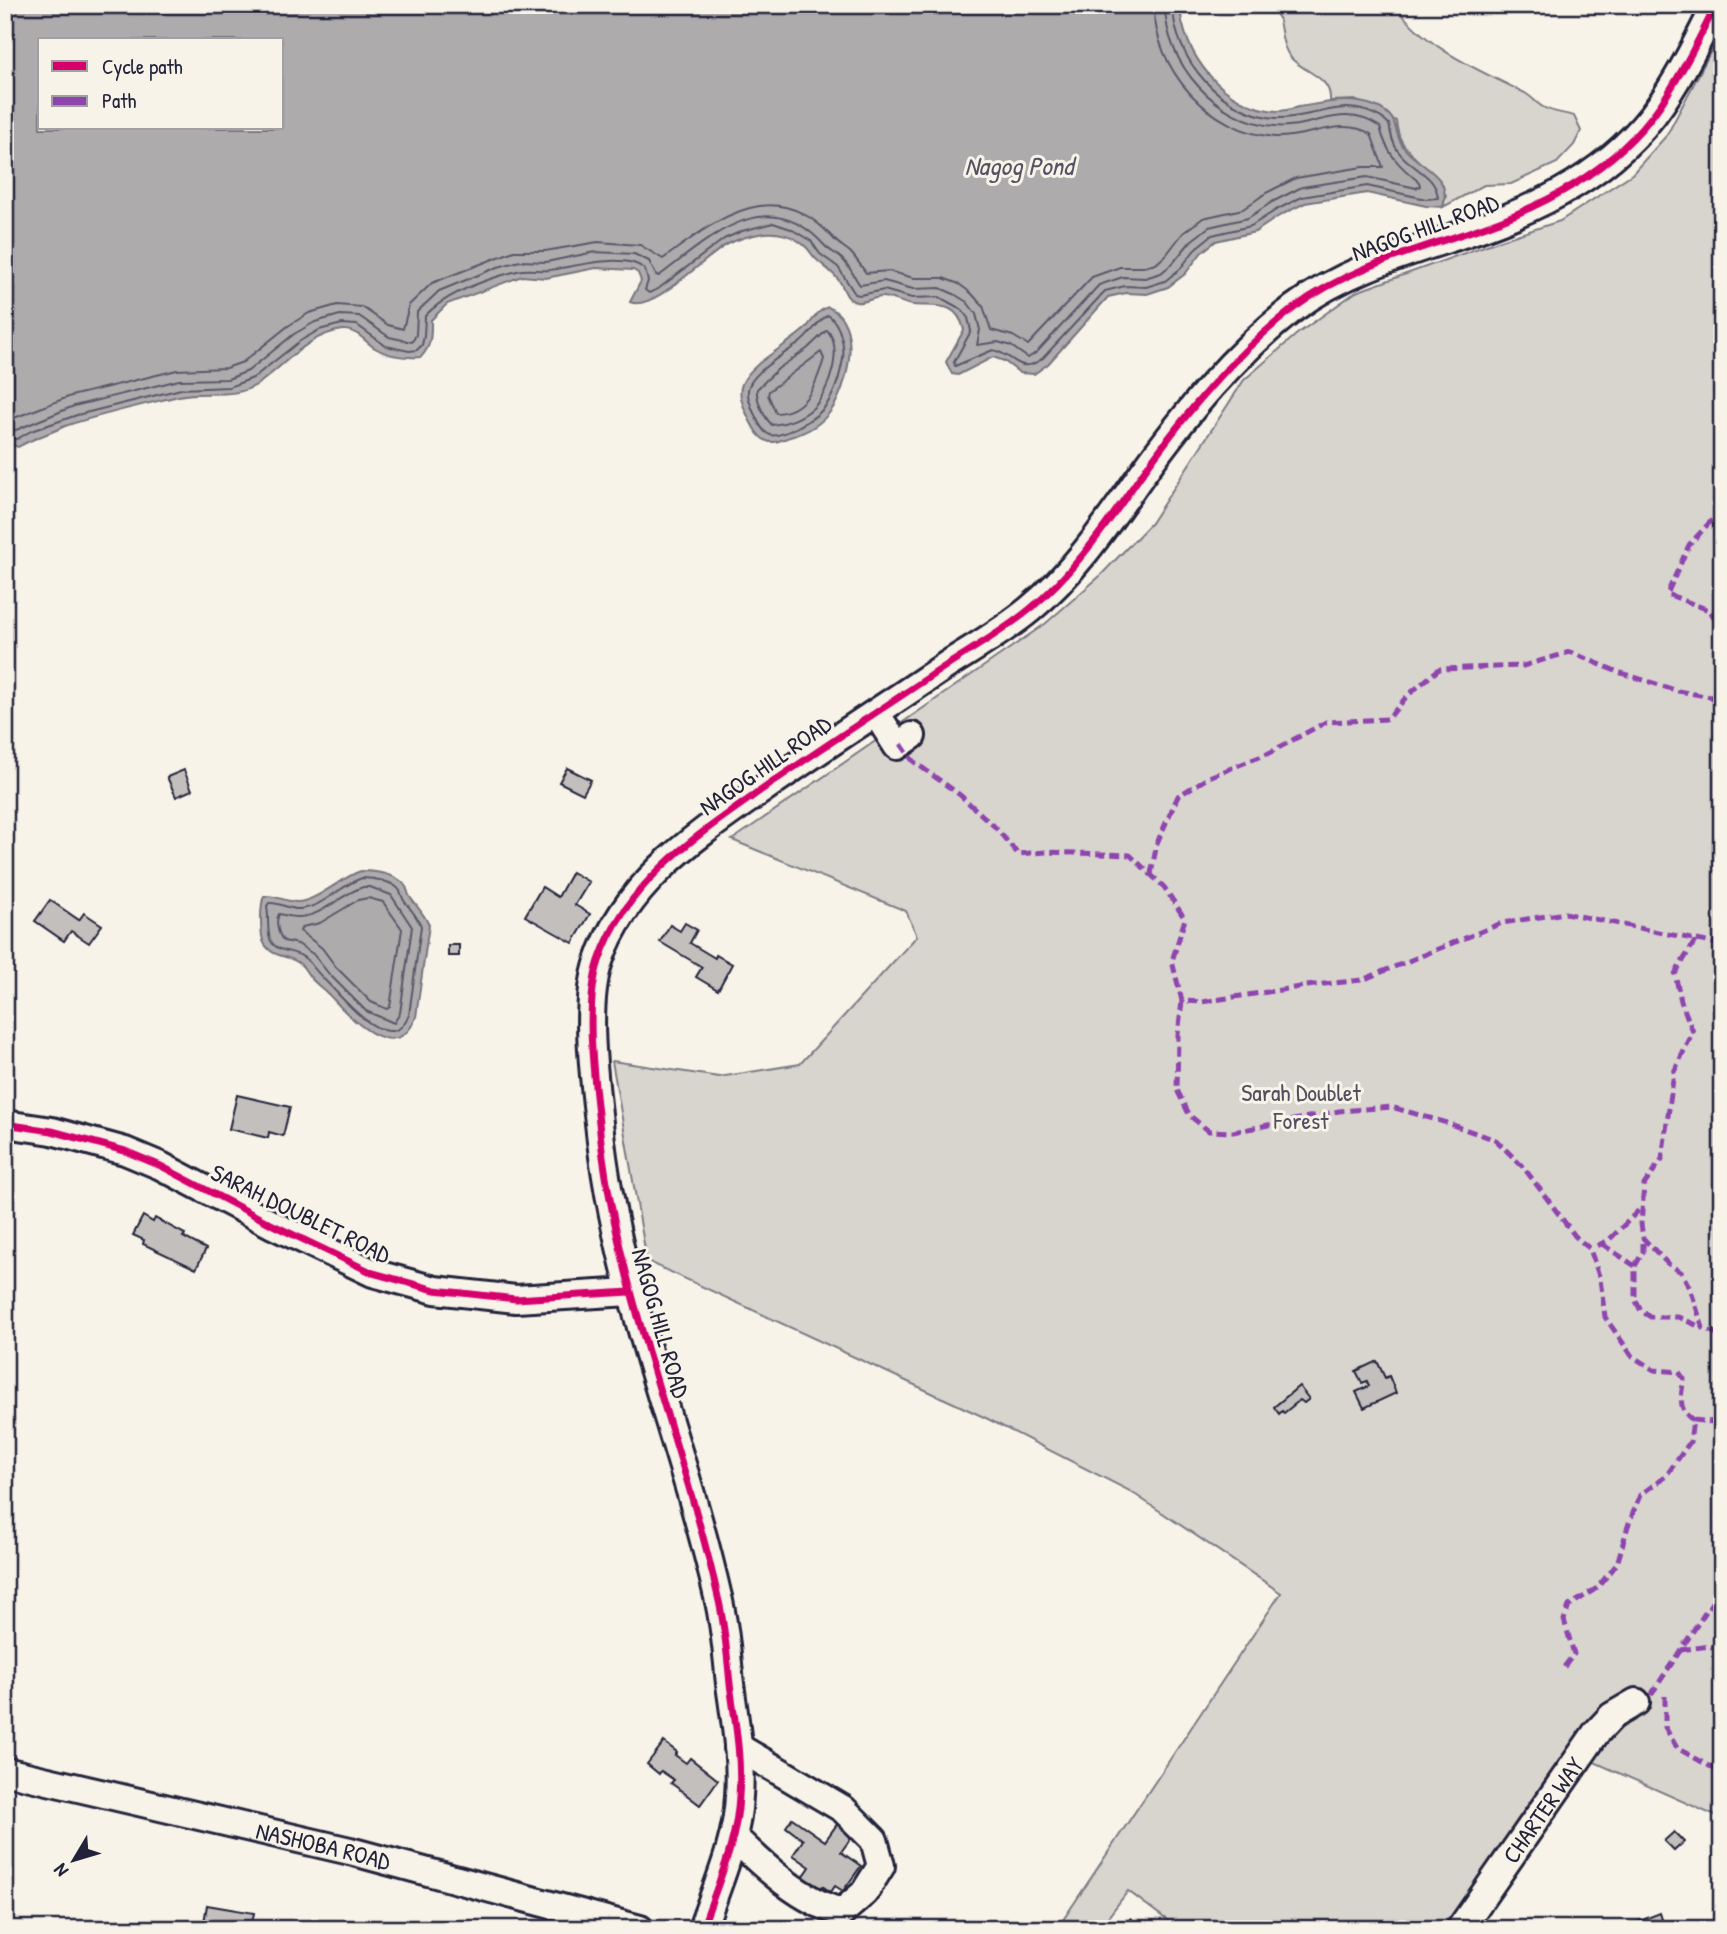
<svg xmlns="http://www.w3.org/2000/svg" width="1727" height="1934" viewBox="0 0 1727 1934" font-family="'Patrick Hand',sans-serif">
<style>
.green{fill:#d8d5cf;stroke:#7d7c85;stroke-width:2}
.water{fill:#aeabad;stroke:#76747f;stroke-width:2;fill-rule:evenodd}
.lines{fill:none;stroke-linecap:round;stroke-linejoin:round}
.shore{stroke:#5a5969;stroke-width:2}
.building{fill:#c2bfbd;stroke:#22223b;stroke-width:2}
.minor-casing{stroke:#22223b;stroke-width:32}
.minor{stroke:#f7f3e8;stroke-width:26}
.quiet{stroke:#8e44ad;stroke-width:5;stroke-dasharray:10 5;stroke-linecap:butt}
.cycleway-casing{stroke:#f7f3e8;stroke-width:11}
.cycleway{stroke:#d6006c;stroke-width:7}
.labels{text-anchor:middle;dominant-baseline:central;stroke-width:6;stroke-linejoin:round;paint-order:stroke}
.street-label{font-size:24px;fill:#22223b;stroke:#f7f3e8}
.park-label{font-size:24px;fill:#504f60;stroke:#f7f3e8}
.water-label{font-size:26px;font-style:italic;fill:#535263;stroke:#f7f3e8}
</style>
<rect width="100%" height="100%" fill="#f7f3e8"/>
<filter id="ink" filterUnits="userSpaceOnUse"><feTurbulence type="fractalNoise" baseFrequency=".0143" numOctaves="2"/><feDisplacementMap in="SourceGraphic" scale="14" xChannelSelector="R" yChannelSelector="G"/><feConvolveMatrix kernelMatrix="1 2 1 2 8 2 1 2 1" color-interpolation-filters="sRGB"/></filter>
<g filter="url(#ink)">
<g class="green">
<path d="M 1272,5 L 1395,5 C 1426,49 1479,70 1525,93 C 1532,97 1536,103 1543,107 C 1551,112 1564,113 1574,116 L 1581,131 L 1574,145 L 1557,163 L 1511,184 L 1484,185 L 1443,207 L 1446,195 C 1438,185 1430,174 1421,164 C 1406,147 1399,145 1396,121 L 1355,100 L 1330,101 C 1332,77 1305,73 1291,58 C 1278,43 1284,21 1272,5 Z"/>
<polygon points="1722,30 1722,1819 1590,1760 1474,1929 1179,1929 1128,1891 1099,1929 1057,1929 1281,1593 1130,1491 986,1418 647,1261 612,1061 719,1077 800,1064 917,936 906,911 732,840 1045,624 1099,577 1151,523 1244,380 1297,334 1356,292 1498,241 1560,221 1632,174 1667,135"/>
</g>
<g class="water">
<path d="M 5,5 L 1180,5 C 1182,55 1225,108 1277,111 C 1284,111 1292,109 1298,107 C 1326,103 1350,96 1377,107 C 1402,118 1391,132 1405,149 C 1408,153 1413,157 1417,160 C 1434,174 1450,181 1443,207 L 1426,206 L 1367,193 L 1305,203 L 1279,216 L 1255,232 L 1216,241 L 1202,252 L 1185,274 L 1168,287 L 1147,294 L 1126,293 L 1108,297 L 1048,364 L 1034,374 L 1020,373 L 1004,361 L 993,357 L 958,375 L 952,374 L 946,362 L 964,330 C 957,300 936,307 913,305 C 903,304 892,297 882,297 C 873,297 864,304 856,302 C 846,300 845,290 840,282 C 834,273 826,268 817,260 C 813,257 811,252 807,248 C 794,235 776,230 759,234 C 748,236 738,239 728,244 C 705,256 654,312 630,302 L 641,281 L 638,273 L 633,270 L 596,268 L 546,278 L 522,276 L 447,304 L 431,320 C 431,335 432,345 421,357 C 406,358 388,356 375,348 C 364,341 357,329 343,330 C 308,334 285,365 258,384 C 233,400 206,390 179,396 C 142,405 102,414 65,426 C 49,434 33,438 18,447 L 5,443 ZM 40,40 L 282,40 L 282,128 L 40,128 Z"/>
<path d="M 828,307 C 864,322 848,388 830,412 C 820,425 805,433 790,437 C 783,439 777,443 770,442 C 759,440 754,428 749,419 C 745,409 737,396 742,384 C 751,362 789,345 806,328 C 814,320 816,311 828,307 Z"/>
<path d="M 361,871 C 374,871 399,874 406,887 C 408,891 408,894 410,897 C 417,907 424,914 429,925 L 416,1017 C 397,1065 354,1022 333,999 C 326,991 317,985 310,977 C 306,972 305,968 300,964 C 289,954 273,959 264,943 C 260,935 260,905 264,896 C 276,895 284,901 296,902 C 315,903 341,877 361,871 Z"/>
</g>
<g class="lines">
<g class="shore">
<path d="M 828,315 C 841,324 846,349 842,364 C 839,379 833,397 824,408 C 816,418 779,441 768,434 C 760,429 757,419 753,411 C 750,403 746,394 749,386 C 756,370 784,354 798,344 C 809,337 818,320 828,315 Z"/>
<path d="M 827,330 C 844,349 829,392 813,408 C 802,418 786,424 772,425 C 764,417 756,401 757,389 L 779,368 L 807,349 Z"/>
<path d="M 821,352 L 824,359 C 816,384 807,412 776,413 L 768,395 L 769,391 Z"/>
<path d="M 5,418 L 14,418 L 71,396 L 177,370 L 226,368 L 243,362 L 288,326 L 309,313 L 337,305 L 362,307 L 388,325 L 403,329 L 409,305 L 432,283 L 514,251 L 545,251 L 598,242 L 640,245 L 663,259 C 718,218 775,173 833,238 C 838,244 844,247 850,252 C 856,258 861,266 866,273 L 888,271 L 914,278 L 943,278 L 959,284 L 971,293 L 983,306 L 991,330 L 1013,336 L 1028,345 L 1092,277 L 1120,267 L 1143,267 L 1156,264 L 1166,255 L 1183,233 L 1203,218 L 1243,209 L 1266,193 L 1296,178 L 1363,167 L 1383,167 L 1371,134 C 1340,116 1308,139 1275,137 C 1210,132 1154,70 1154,5"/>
<path d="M 5,428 L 16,430 L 74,406 L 179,380 L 228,379 L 248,371 L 294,334 L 315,322 L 340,315 L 359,316 L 389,337 L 412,342 L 416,335 L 417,312 L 439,291 L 498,267 L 520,261 L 546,262 L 595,252 L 634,254 L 649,261 L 656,275 L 659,276 C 711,237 767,181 825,246 C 830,251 837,254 842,259 C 850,266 854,277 860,285 L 884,281 L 913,289 L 940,288 L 954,294 L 967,302 L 976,314 L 980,330 L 977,345 L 998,342 L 1011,346 L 1028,358 L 1037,352 L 1099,285 L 1123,277 L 1145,278 L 1161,273 L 1173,263 L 1191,241 L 1209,227 L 1248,218 L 1272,202 L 1302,187 L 1367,177 L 1416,188 L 1420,186 L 1419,182 C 1399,166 1386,153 1380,127 C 1342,101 1313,130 1275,126 C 1216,121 1165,64 1165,5"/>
<path d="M 5,437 L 17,439 L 31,431 L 77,415 L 181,389 L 229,387 L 253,378 L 300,341 L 319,330 L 342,324 L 357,325 L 386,346 L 409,351 L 417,350 L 422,345 L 424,336 L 425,316 C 446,293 487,279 517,271 C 528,268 539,271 550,270 C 573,267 627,251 645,270 L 648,281 L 645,290 L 649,293 L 658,289 L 724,239 L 742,231 L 773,223 L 791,229 L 811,241 L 820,254 L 838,267 L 855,294 L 860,295 L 884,290 L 912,298 L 939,297 L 961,309 L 968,318 L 971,331 L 954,362 L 955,366 L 993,350 C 1017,356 1019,376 1043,358 L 1105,291 L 1125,286 L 1146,287 L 1165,281 L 1180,269 L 1197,247 L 1212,235 L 1251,226 L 1276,210 L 1302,197 L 1367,186 L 1426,199 L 1438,198 C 1436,174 1410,169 1398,151 C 1392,143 1391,134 1389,124 C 1383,117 1374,114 1366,111 C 1335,101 1307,120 1276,118 C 1222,114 1173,59 1173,5"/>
<path d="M 362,878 C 373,878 394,881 400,891 C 402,895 402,899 405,902 C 411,910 417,916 421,926 L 409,1015 C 394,1054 355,1012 339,995 C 329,984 319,975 310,963 C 299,948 276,955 270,939 C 267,930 269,916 267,906 L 269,903 C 278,902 287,908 296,909 C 321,910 340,885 362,878 Z"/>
<path d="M 363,887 L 370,887 L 391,895 L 412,927 L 400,1013 L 394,1023 L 366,1011 L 329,974 L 313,954 L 298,944 L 284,941 C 278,935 275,922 279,914 C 285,915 290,917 296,917 C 322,918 340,894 363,887 Z"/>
<polygon points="368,898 383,902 402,929 390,1007 387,1009 371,1002 336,967 322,948 300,931 302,927 320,923 358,900"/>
</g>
</g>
<g class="building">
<polygon points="567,768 591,780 583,794 559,782"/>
<polygon points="184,770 192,790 176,797 167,777"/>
<polygon points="572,872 589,882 575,905 590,914 573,943 525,916 542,887 558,897"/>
<polygon points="50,900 79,920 84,913 102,925 89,943 71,931 64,941 35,921"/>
<polygon points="685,923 697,930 690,943 715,958 716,955 732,964 718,990 696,977 702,967 660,942 670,925 680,931"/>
<rect x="448" y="945" width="11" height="11"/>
<polygon points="237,1095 290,1107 283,1136 269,1132 268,1138 229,1129"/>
<polygon points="143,1216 153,1222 155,1218 185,1234 183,1237 206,1249 196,1269 143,1244 144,1240 133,1235"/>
<polygon points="1377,1361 1385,1378 1389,1376 1396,1393 1364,1408 1356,1392 1369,1386 1367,1381 1362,1383 1356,1371"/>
<polygon points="1299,1386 1309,1399 1304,1403 1300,1400 1284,1413 1282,1411 1279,1414 1274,1407"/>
<polygon points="664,1742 677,1752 675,1755 686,1763 690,1758 718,1780 700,1805 671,1783 674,1780 661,1771 659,1774 647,1764"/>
<polygon points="792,1818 825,1841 838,1823 854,1834 841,1852 861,1866 843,1891 835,1886 831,1892 822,1886 817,1891 801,1880 810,1867 793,1855 803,1840 786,1827"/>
<polygon points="1674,1832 1684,1842 1674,1851 1664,1841"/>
<polygon points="207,1905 254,1913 251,1929 203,1928"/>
<polygon points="1660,1913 1665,1929 1619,1929"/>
<polygon points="1131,1918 1140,1929 1119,1929"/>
</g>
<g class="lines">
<g class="minor-casing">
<g id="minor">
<polyline points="876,713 897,746 912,736"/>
<polyline points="5,1124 52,1131 125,1151 161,1166 273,1225 373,1273 435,1290 516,1299 630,1292"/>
<path id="s1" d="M 5,1771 L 350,1851 L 640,1929"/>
<path d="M 734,1837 C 763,1866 802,1902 842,1912 L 864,1893 L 881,1866 L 874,1840 L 843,1809 L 738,1747"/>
<path d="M 702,1929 C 717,1885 737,1843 739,1796 C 742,1759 735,1721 730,1684 C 727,1655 725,1625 718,1597 C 682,1438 615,1287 599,1123 C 594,1077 584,1005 599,961 C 625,883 696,836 760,791 C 821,748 885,707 947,665 C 975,647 1005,630 1030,609 C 1076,571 1108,522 1142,474 C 1186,413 1234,354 1294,308 C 1345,270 1406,253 1466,233 C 1541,208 1615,171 1661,104 C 1682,73 1699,39 1716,5"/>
<path id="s2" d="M 1460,1929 L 1596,1733 L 1612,1716 L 1636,1702"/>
</g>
</g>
<use href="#minor" class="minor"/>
<g class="quiet">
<polyline points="1722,509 1689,545 1667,594 1709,610 1722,628"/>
<polyline points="901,744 913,761 960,795 995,827 1018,854 1047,852 1130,855 1164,887 1185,919 1172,961 1182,1001 1202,1002 1306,986 1362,980 1502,923 1565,913 1722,945"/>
<polyline points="1151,874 1157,843 1178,796 1209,777 1267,754 1326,722 1388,719 1407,696 1439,669 1523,666 1570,652 1618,672 1678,691 1722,699"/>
<polyline points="1695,941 1675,974 1681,1001 1693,1032 1674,1072 1662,1159 1644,1185 1641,1224 1643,1238 1667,1263 1681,1272 1690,1288 1703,1328 1722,1336"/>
<path d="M 1182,1001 L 1178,1035 L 1177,1090 L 1190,1116 L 1209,1131 L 1233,1132 L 1339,1111 L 1391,1107 L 1444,1122 L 1496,1140 L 1524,1168 L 1575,1236 L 1590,1249 L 1600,1279 L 1605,1317 L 1632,1356 L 1654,1370 L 1679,1372 L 1684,1379 C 1681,1395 1677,1410 1693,1420"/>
<polyline points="1602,1244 1635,1266 1635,1299 1641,1311 1651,1317 1678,1317 1703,1328"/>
<polyline points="1597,1246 1610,1239 1641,1208"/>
<polyline points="1635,1266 1643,1252 1643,1238"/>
<polyline points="1681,1650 1709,1646 1722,1650"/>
<polyline points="1564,1667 1574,1654 1564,1620 1569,1606 1597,1588 1617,1564 1628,1526 1640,1495 1666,1476 1690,1442 1693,1420 1722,1423"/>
<polyline points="1651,1695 1722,1587"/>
<polyline points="1665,1696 1665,1727 1677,1748 1722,1773"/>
</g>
<g class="cycleway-casing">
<g id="cycleway">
<polyline points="5,1124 52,1131 125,1151 161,1166 273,1225 373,1273 435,1290 516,1299 630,1292"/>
<path d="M 702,1929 C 717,1885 737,1843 739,1796 C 742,1759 735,1721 730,1684 C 727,1655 725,1625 718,1597 C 682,1438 615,1287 599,1123 C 594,1077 584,1005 599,961 C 625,883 696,836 760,791 C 821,748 885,707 947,665 C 975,647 1005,630 1030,609 C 1076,571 1108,522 1142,474 C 1186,413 1234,354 1294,308 C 1345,270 1406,253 1466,233 C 1541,208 1615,171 1661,104 C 1682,73 1699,39 1716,5"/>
</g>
</g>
<use href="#cycleway" class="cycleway"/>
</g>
</g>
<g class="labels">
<g class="street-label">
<text transform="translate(1425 227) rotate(-20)">NAGOG HILL ROAD</text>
<text transform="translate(765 765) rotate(-35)">NAGOG HILL ROAD</text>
<text transform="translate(301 1213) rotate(26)">SARAH DOUBLET ROAD</text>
<text transform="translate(661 1323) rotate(74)">NAGOG HILL ROAD</text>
<text stroke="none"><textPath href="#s2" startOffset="145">CHARTER WAY</textPath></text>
<text stroke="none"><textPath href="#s1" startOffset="327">NASHOBA ROAD</textPath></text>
</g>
<g class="park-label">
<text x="1301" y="1092">Sarah Doublet<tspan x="1301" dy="28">Forest</tspan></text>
</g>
<g class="water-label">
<text x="1019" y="165">Nagog Pond</text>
</g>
</g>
<rect width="1727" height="1934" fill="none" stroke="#f7f3e8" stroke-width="28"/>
<rect x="14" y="14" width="1699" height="1906" fill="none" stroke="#22223b" stroke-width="2.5" filter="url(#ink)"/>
<rect x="38" y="38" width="245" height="91" fill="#f7f3e8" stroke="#a29fa3" stroke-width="2"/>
<rect x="52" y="61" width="35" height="10" fill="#d6006c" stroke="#a29fa3" stroke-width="2"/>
<text x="102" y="74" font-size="21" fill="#22223b">Cycle path</text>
<rect x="52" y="96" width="35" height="10" fill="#8e44ad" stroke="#a29fa3" stroke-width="2"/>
<text x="102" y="108" font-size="21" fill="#22223b">Path</text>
<g transform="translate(74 1860) rotate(232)" stroke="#f7f3e8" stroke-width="5" paint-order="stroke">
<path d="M0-5L12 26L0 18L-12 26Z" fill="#22223b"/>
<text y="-10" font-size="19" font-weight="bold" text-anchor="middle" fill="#22223b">N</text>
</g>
</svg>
